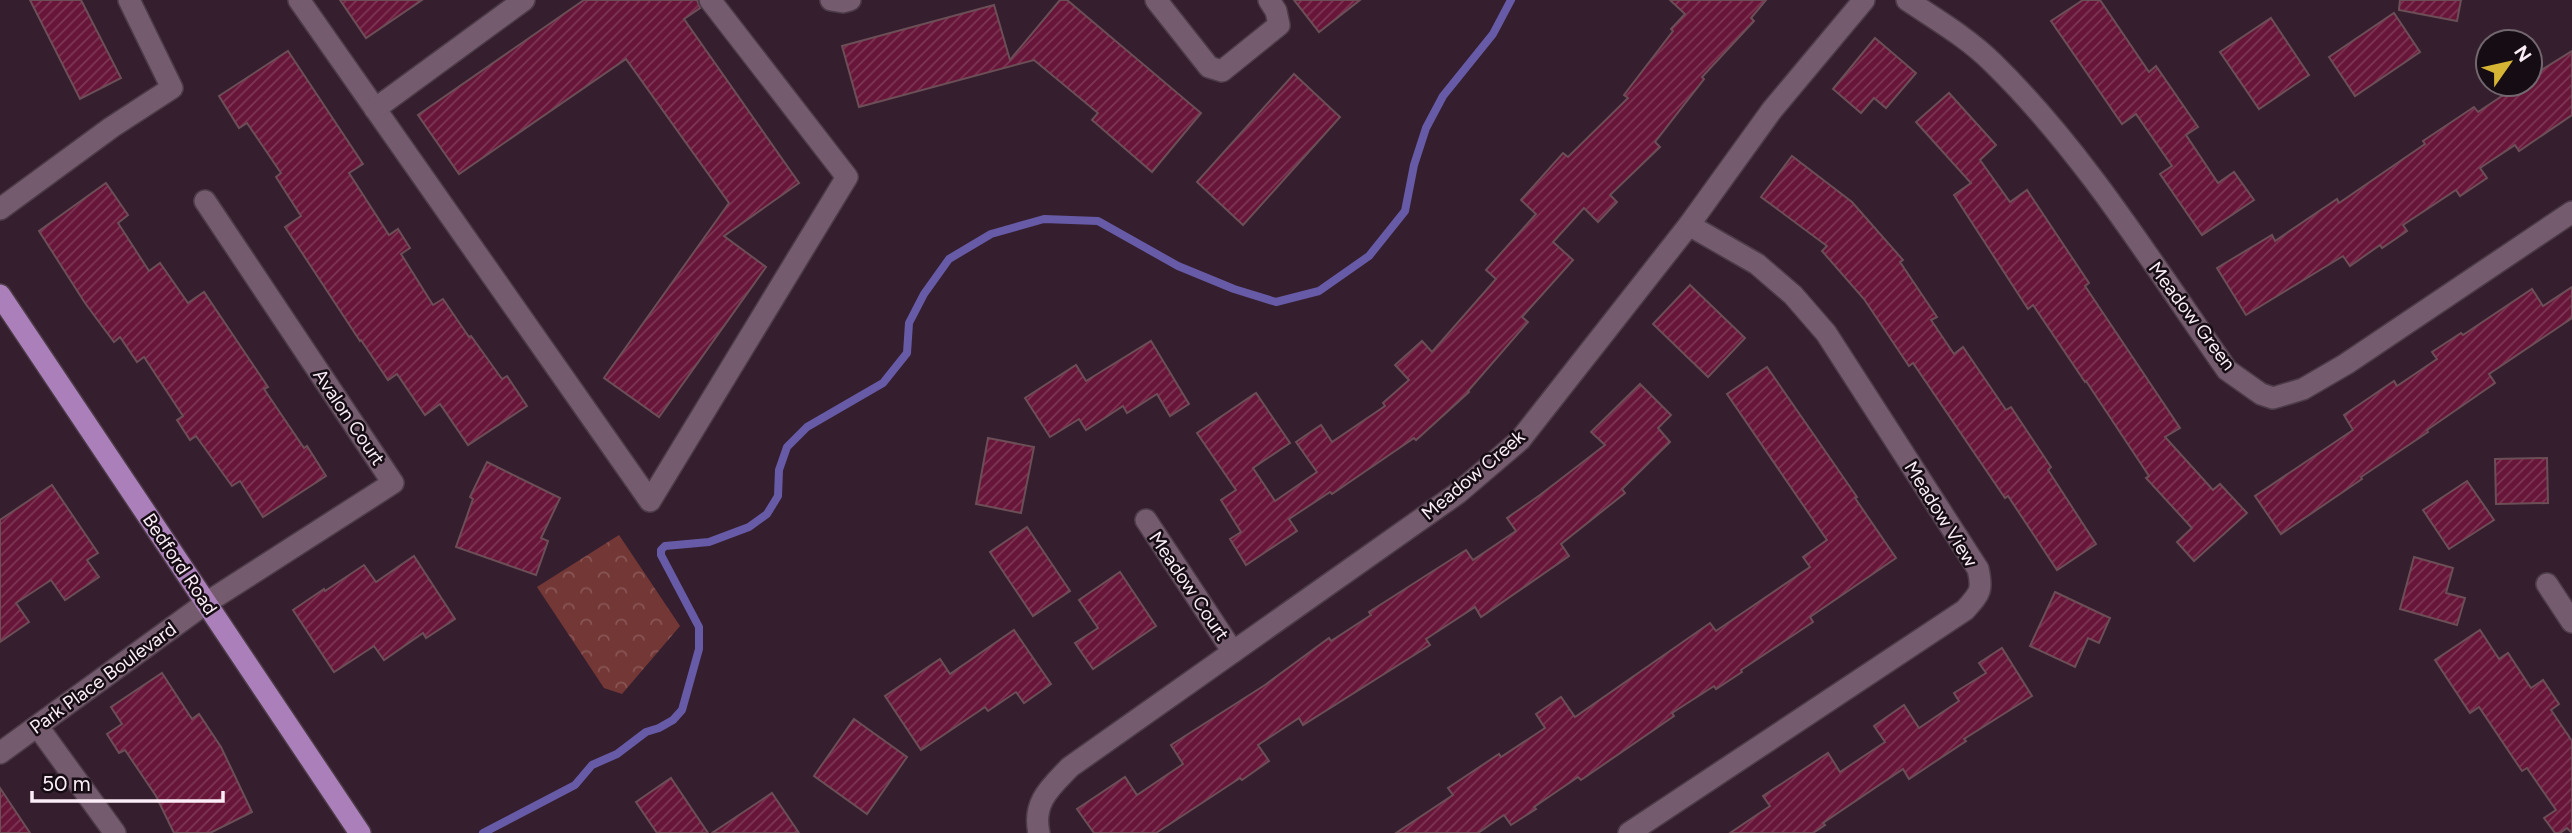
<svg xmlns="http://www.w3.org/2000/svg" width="2572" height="833" viewBox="0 0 2572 833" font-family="Figtree,sans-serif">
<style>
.park{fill:url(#park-crowns)}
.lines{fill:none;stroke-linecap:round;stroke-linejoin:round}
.stream{stroke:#675ba7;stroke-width:8}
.building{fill:url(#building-hatch);stroke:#6c4e57;stroke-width:2}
.minor-casing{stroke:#4c3b48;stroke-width:24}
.major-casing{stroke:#4c3b48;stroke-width:24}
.minor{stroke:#745b6d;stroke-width:21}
.major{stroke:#ab80ba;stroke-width:21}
.labels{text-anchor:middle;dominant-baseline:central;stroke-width:5;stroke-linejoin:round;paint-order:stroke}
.street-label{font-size:19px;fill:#fbedf7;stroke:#160d14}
</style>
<defs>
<pattern id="park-crowns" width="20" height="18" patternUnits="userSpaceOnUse" patternTransform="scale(1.75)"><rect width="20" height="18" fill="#733836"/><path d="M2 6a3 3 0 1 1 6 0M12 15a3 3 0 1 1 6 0" fill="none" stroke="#885554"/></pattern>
<pattern id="building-hatch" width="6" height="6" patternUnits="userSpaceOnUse" patternTransform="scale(1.75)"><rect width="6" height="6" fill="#671538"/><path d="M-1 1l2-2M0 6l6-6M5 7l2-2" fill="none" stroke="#7e3756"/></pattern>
</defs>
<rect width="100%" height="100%" fill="#351f2f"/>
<polygon class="park" points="619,535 680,626 622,694 604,688 537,587"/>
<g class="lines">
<polyline class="stream" points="483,833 575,785 592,765 617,754 646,732 659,728 673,720 682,710 699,649 699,627 661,555 661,550 665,546 709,542 749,527 767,514 778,496 779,470 787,447 807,427 883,383 907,353 909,323 924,294 949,259 991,234 1044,219 1098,221 1178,266 1234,289 1276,302 1319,291 1369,256 1405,211 1414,165 1426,128 1443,96 1493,34 1511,0"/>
</g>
<g class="building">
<polygon points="30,0 81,0 121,78 80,99"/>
<polygon points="340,0 422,0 366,38"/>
<polygon points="584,0 697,0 700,8 684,19 799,183 724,236 766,267 659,417 604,378 729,203 626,59 459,174 418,115"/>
<polygon points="1060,0 1067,0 1201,113 1152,172 1092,120 1098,113 1034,60 859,107 842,46 994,5 1010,60"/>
<polygon points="1294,0 1360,0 1319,32"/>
<polygon points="1670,0 1766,0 1751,18 1754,21 1702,77 1704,79 1655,142 1660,147 1610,195 1617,202 1598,222 1584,208 1553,242 1573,260 1522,317 1528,322 1468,391 1469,392 1416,440 1414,438 1332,494 1330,492 1289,519 1297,531 1246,565 1230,539 1241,532 1221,500 1236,490 1197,433 1256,393 1290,443 1253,468 1275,501 1317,472 1296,442 1321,425 1332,442 1385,406 1383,403 1409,380 1395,365 1422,341 1432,352 1496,279 1486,270 1536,214 1521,200 1563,153 1568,157 1628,98 1624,95 1673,31 1671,29 1685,14"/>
<polygon points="2083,0 2100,0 2149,72 2156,66 2198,127 2186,135 2218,183 2234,172 2254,200 2202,235 2160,174 2172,166 2136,114 2122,124 2051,21"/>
<polygon points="2400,0 2461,0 2457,21 2399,10"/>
<polygon points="2394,13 2420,52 2355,96 2329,57"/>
<polygon points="2271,18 2309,75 2259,109 2220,52"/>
<polygon points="1875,38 1916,73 1886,108 1874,98 1861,113 1833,89"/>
<polygon points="288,51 363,164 349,173 389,235 398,229 410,248 401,254 433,305 443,299 469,337 471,336 502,379 507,376 527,406 468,445 440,404 425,415 397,374 388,380 361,340 360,341 285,227 301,216 276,177 281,173 247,123 239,128 219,96"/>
<polygon points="2572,51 2572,115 2519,151 2515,145 2480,168 2487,178 2460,196 2456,190 2403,225 2407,231 2382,248 2380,245 2350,266 2343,256 2246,315 2217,268 2272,235 2275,241 2337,199 2339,203 2425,144 2423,141 2474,107 2478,112 2520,84 2530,84 2530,77"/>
<polygon points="1294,74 1340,117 1243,225 1197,182"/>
<polygon points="1949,93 1996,145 1980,160 2010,202 2027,190 2089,283 2085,286 2180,428 2165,437 2213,490 2220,484 2247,513 2194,561 2177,542 2192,528 2146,478 2149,476 2086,381 2085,382 2033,305 2028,309 1954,195 1971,183 1916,122"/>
<polygon points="1792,156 1852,202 1903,260 1900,262 1937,317 1931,320 1954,354 1963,347 2006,410 2011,407 2051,467 2048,470 2096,544 2057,570 2008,496 2005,498 1913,363 1909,366 1864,299 1822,251 1827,246 1761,197"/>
<polygon points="106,183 128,215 118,223 149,271 160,263 188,303 204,292 268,387 264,389 304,448 307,446 326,476 263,517 240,481 232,486 196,436 190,440 177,420 183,416 144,357 137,362 120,337 114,342 85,303 39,231"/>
<polygon points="1690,285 1745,338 1708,377 1653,324"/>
<polygon points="2572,287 2572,318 2489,374 2495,383 2427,430 2428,432 2361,477 2362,479 2281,534 2255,496 2353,430 2344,415 2394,381 2397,386 2437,359 2432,352 2461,333 2463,335 2532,289 2543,306"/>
<polygon points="1151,341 1189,404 1170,416 1157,394 1127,413 1123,406 1086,430 1079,419 1050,437 1025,398 1076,365 1086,381"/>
<polygon points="1767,367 1857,497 1855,498 1896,558 1810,617 1813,622 1741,670 1742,672 1716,689 1714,686 1672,713 1674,716 1581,780 1578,777 1534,807 1536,809 1511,825 1504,815 1478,833 1396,833 1453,795 1448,788 1499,754 1501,757 1545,728 1536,714 1561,697 1575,717 1710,623 1716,631 1810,567 1803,557 1827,540 1727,394"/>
<polygon points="1640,384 1671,415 1658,428 1670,442 1622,489 1625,493 1561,544 1569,556 1481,617 1475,607 1426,639 1430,645 1303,725 1299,718 1258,745 1269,761 1242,780 1240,778 1156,833 1094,833 1077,809 1125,777 1137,795 1183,764 1171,745 1265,685 1329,638 1331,641 1371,615 1369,612 1466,550 1473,560 1516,531 1507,518 1540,495 1605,445 1591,432"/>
<polygon points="988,438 1034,447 1021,513 976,504"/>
<polygon points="2547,458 2548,503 2496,504 2495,459"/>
<polygon points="487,462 560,498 541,538 548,541 536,575 456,547 473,499 470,497"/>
<polygon points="2467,481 2494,520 2449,549 2423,510"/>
<polygon points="52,485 98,553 87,560 99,577 65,600 51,580 16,603 29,622 0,642 0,520"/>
<polygon points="1027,527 1070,591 1033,616 990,552"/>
<polygon points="414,556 455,619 426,638 423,633 384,660 374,646 334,672 293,610 324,589 325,591 364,565 376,582"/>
<polygon points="2414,557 2453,568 2446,593 2465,598 2457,625 2400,609"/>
<polygon points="1120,572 1156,626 1093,669 1075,643 1098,628 1079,600"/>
<polygon points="2055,592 2110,618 2099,643 2088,638 2075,667 2030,646"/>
<polygon points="1014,630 1051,684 1024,703 1016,692 988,711 985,707 921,750 885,696 940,659 950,674"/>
<polygon points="2480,630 2499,659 2508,653 2531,688 2543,680 2559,704 2551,710 2572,741 2572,833 2567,828 2560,833 2555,833 2544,818 2556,810 2527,768 2522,771 2479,707 2470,713 2435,660"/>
<polygon points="2002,648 2032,696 1964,739 1966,741 1909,779 1903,769 1823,823 1825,825 1813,833 1730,833 1770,806 1763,796 1828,753 1840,772 1885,742 1874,726 1904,705 1919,728 1959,701 1954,693 1986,673 1979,663"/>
<polygon points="162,673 192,719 199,714 221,747 252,812 210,833 174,833 156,796 125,750 119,753 107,734 122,724 111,707"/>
<polygon points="854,719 907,757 867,814 814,776"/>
<polygon points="671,778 708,833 657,833 636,802"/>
<polygon points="0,788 30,833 0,833"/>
<polygon points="772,793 799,833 712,833"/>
</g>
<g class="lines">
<g class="minor-casing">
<g id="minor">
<polyline points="299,0 650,501 847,177 710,0"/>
<polyline points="831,0 843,2 850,0"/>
<polyline points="1156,0 1209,67 1222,71 1279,25 1276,11 1269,0"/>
<path d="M 1907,0 C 1937,20 1968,38 1993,63 C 2084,152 2154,266 2227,370 L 2261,394 L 2273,398 L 2303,389 L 2346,364 L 2572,212"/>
<polyline points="375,109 524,0"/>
<polyline points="0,209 112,127 172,88 129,0"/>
<polyline points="1146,520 1233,652"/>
<polyline points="2547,584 2572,622"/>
<polyline points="38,727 115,833"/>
<polyline points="0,753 206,603 393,483 205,201"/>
<path d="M 1039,833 C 1032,802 1051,787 1070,767 L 1458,493 L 1520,440 L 1689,225 L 1772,110 L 1864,0"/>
<path d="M 1629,833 L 1965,610 C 1980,593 1983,591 1978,569 L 1826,333 L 1793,295 L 1757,264 L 1689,225"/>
</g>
</g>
<g class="major-casing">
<polyline id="major" points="0,295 360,833"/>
</g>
<use href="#minor" class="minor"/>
<use href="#major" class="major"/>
</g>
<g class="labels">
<g class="street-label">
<text transform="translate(2192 316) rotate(53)">Meadow Green</text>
<text transform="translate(349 417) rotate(56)">Avalon Court</text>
<text transform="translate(1473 475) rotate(-40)">Meadow Creek</text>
<text transform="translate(1941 514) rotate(58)">Meadow View</text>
<text transform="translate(180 564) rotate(56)">Bedford Road</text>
<text transform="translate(1189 586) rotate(56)">Meadow Court</text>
<text transform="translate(103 678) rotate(-36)">Park Place Boulevard</text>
</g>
</g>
<g transform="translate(2509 63) rotate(56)"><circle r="33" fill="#160d14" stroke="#72676f" stroke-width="2"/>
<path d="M0-5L12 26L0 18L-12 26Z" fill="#d6b534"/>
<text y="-10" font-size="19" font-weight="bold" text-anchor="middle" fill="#fbedf7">N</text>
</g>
<path d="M32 791v10h191v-10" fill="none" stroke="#fbedf7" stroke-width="3.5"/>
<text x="42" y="791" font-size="21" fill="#fbedf7" stroke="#160d14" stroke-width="5" paint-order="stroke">50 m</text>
</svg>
